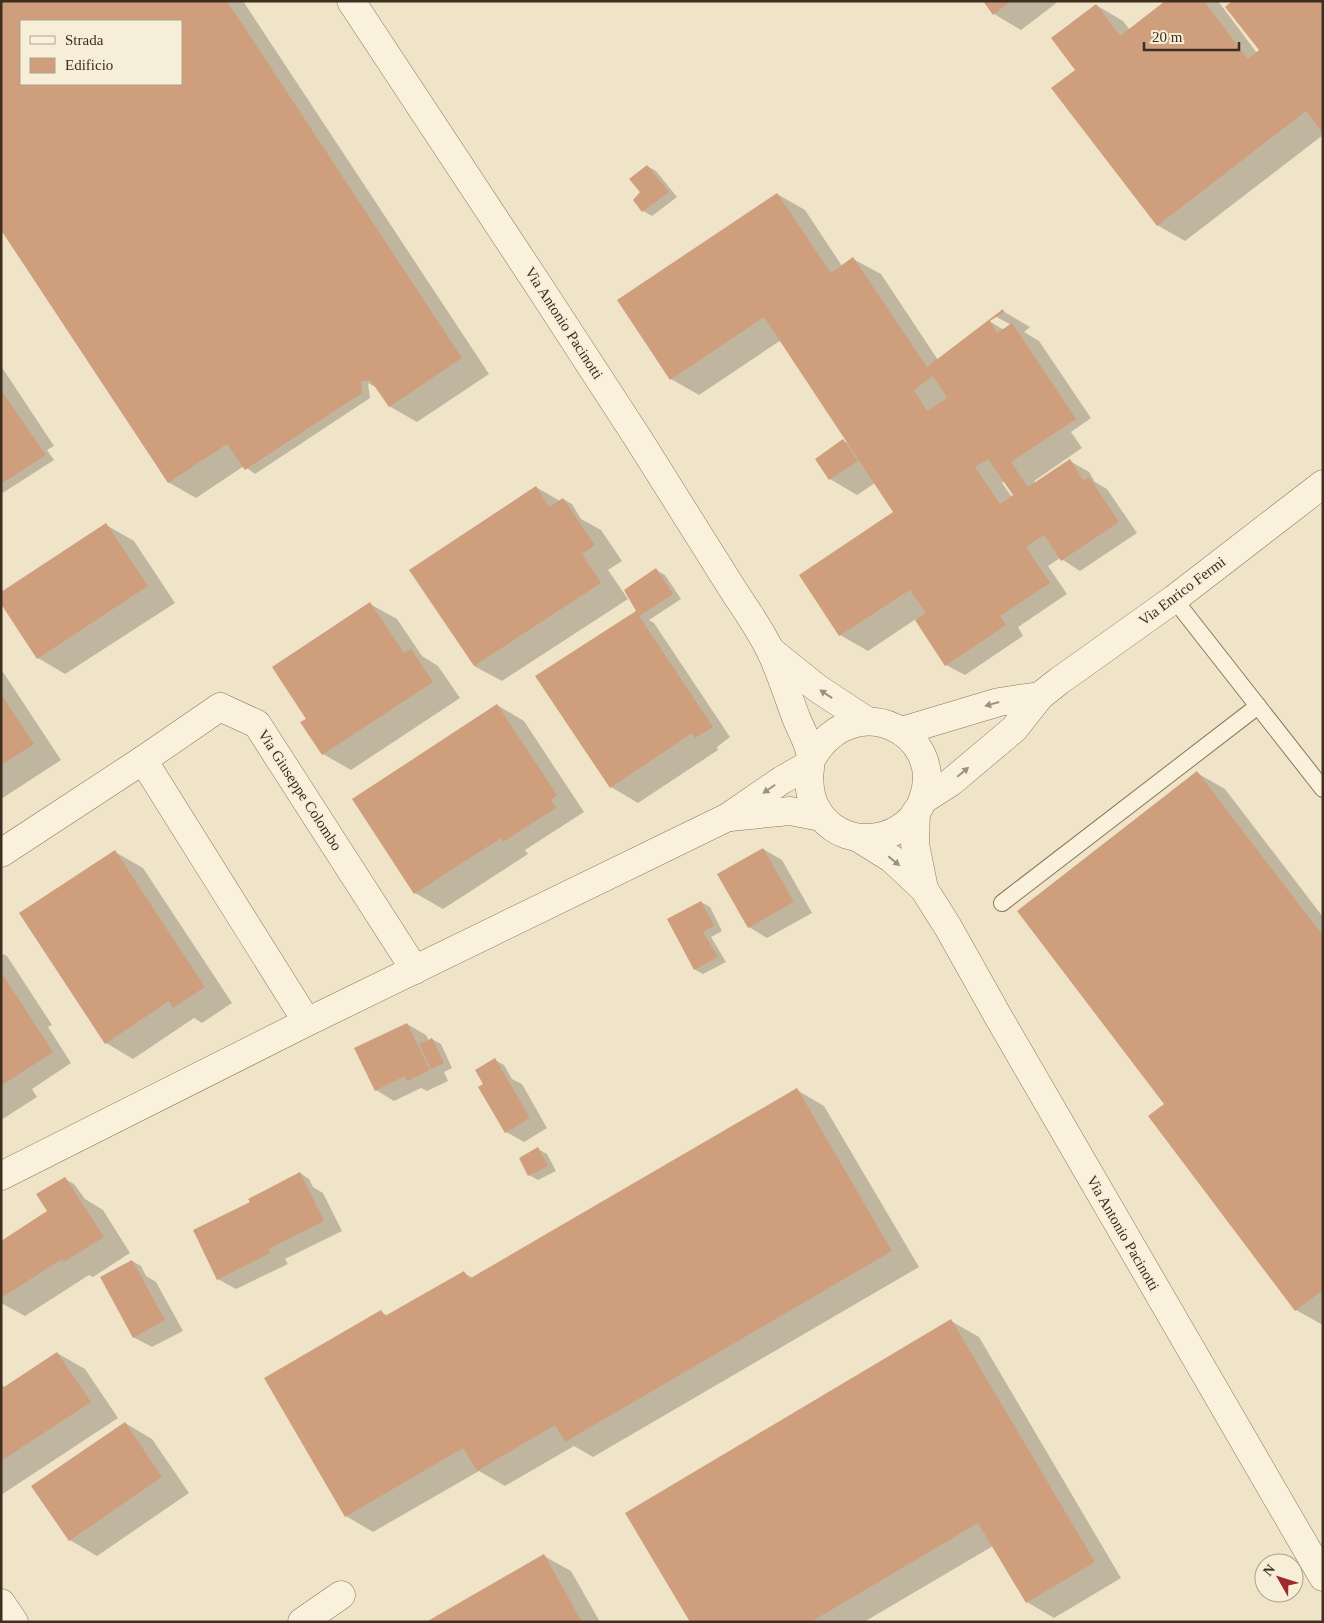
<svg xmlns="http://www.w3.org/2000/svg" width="1324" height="1623" viewBox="0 0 1324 1623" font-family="'Times New Roman',serif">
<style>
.shadow{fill:#0003;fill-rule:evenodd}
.building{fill:#cf9f7d;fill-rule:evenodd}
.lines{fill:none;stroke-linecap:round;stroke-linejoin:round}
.lane-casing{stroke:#8d765c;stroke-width:18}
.street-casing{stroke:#8d765c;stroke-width:29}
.lane{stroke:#faf1dc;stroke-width:16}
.street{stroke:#faf1dc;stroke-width:28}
.oneway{fill:#9c907e}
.labels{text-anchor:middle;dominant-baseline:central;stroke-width:4;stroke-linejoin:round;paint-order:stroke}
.street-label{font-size:15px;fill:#3d2e20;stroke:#f7eed8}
</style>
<rect width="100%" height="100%" fill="#f0e4c8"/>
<g class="shadow">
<path d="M 1,1 L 243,1 L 489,374 L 417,422 L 389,406 L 377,388 L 368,383 L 370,398 L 255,474 L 244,466 L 196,498 L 168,482 L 1,228 ZM 21,21 L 181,21 L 181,84 L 21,84 Z"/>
<polygon points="984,1 1059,1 1021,30 994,14"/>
<polygon points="1167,1 1218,1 1257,53 1323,1 1323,135 1185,241 1157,225 1077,70 1096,5 1123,21 1130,30"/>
<polygon points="647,166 656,171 677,197 652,216 643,211 641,192"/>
<path d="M 777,194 L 805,210 L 842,266 L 853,259 L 881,274 L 938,360 L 989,321 L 1004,330 L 1011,325 L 995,316 L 1003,311 L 1030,327 L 1024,332 L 1039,341 L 1091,418 L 1071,432 L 1082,448 L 1034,481 L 1036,484 L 1070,461 L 1089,472 L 1095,482 L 1107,489 L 1137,533 L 1080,571 L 1060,558 L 1048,566 L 1067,594 L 1018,627 L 1023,636 L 965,675 L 946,665 L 916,619 L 868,651 L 840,635 L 800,575 L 895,512 L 875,483 L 857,495 L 830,479 L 843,441 L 850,444 L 781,340 L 699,395 L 671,379 ZM 1005,481 L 1017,499 L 1012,497 L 1002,483 Z"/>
<polygon points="1,366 54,446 47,450 54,460 1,494"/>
<polygon points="536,487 560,501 563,499 572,504 581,519 601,530 622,561 608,570 628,599 502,681 474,666"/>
<polygon points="106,525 134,541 175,603 65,674 38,658"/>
<polygon points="656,570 665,575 681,599 649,620 654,623 730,737 717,747 718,750 638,803 611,787 636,612"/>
<polygon points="370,604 397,619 422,656 438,666 460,698 351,770 323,754 308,719"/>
<polygon points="1,669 61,760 1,799"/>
<polygon points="497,705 524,721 584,812 525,850 528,854 443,909 415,893 354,800"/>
<polygon points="1197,773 1225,789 1323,917 1323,1325 1296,1310 1165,1104"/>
<polygon points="763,849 782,860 812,913 767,938 749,927"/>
<polygon points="115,852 143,868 232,1003 202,1023 194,1018 133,1059 106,1043"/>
<polygon points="701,902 710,907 722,931 711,937 726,962 703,974 694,969"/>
<polygon points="1,953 7,956 52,1025 48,1027 71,1063 32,1089 37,1097 1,1120"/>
<polygon points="407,1024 426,1035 429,1041 432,1039 441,1044 452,1068 444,1072 448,1081 427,1091 421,1088 394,1101 376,1090"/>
<polygon points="495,1060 504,1065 512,1079 522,1084 547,1128 524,1142 506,1132"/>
<polygon points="797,1090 824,1106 919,1267 593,1457 574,1446 505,1486 479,1471 373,1532 346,1516 381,1312 388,1316 464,1273 473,1278"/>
<polygon points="538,1149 547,1154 556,1171 538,1180 529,1175"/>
<polygon points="300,1173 309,1179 313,1187 323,1193 342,1231 285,1259 288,1264 236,1289 218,1279"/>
<polygon points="65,1179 74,1184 85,1199 103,1210 130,1253 93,1277 89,1275 25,1316 1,1303 1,1242 49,1212"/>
<polygon points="132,1261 141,1266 146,1276 156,1282 183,1331 152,1347 133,1337"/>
<polygon points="951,1321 979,1337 1121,1578 1054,1618 1027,1602 993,1546 864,1622 691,1622"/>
<polygon points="57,1353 85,1369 118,1418 1,1495 1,1383 5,1388"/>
<polygon points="125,1423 152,1439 189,1493 97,1556 70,1540"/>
<polygon points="544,1556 571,1571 600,1622 428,1622"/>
</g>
<g class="building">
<path d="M 1,1 L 227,1 L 462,358 L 389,407 L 371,381 L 361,381 L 362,393 L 245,470 L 227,444 L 168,483 L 1,230 ZM 21,21 L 181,21 L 181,84 L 21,84 Z"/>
<polygon points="983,1 1011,1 993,15"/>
<polygon points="1165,1 1204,1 1248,59 1259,50 1225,7 1232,1 1323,1 1323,133 1306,111 1157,226 1051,88 1075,70 1051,38 1096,4 1120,36"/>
<polygon points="647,165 669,192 642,212 633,200 640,192 629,179"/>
<path d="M 777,193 L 831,273 L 853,257 L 927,367 L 1003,309 L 1004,312 L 990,321 L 997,333 L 1012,323 L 1076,419 L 1011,462 L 1028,487 L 1070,459 L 1083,480 L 1089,477 L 1119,522 L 1061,561 L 1044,535 L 1026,547 L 1050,583 L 1000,616 L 1006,625 L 945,666 L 915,620 L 926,613 L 910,590 L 839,636 L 799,575 L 893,512 L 764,317 L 670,380 L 617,300 ZM 933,376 L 947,398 L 927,411 L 914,390 ZM 988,459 L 1013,495 L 1000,504 L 975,467 Z"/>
<polygon points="1,390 46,455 1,484"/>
<polygon points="843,439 858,461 829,480 815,459"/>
<polygon points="536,486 549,507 563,498 573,513 595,545 582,554 601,583 474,666 409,570"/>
<polygon points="106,523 148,586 37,659 1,604 1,592"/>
<polygon points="656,568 673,594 639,616 713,727 695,738 692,733 610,788 535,676 636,611 624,590"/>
<polygon points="370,602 404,653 411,649 433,682 322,755 300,722 306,719 272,667"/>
<polygon points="1,694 34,744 1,765"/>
<polygon points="497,704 557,795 551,800 556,808 503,842 501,838 414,894 352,799"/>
<polygon points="1197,771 1323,936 1323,1290 1295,1311 1148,1116 1164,1104 1017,911"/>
<polygon points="763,848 794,902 748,928 717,874"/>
<polygon points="115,850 205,987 173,1008 169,1001 105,1044 19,913"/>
<polygon points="701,901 714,926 703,932 718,957 694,970 667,919"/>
<polygon points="1,972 53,1052 1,1086"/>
<polygon points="407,1023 430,1070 407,1081 405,1076 375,1091 354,1048"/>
<polygon points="432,1038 444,1063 431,1069 419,1044"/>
<polygon points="495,1058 530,1118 505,1133 478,1087 483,1084 475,1070"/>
<polygon points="797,1088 892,1251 565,1442 555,1425 477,1471 463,1448 345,1517 264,1378 381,1310 385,1316 464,1271 469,1279"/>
<polygon points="538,1147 548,1166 528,1176 519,1158"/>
<polygon points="300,1172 324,1221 268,1249 270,1253 217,1280 193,1230 250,1202 248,1199"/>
<polygon points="65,1177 104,1237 64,1262 62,1259 1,1298 1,1241 47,1211 36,1194"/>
<polygon points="132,1260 165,1320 133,1338 100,1277"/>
<polygon points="951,1319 1095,1562 1026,1603 978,1523 811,1622 690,1622 625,1513"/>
<polygon points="57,1352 91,1402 1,1461 1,1389"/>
<polygon points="125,1422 162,1477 69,1541 31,1486"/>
<polygon points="544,1554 582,1622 426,1622"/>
</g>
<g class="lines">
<g class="lane-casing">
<g id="lane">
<polyline points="1174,599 1323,789"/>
<polyline points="1002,903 1258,706"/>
</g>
</g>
<g class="street-casing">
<g id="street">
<path d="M 351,1 C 448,147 544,293 639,440 C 669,488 700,537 730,585 C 743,606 759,627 770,650 C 781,672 788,697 797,720 C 802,731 809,744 811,756 C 812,759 810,764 810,768 C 808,785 810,802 821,816 C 849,852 908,842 923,799 C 947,734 855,685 812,758"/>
<polyline points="771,651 817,688 867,721"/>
<polyline points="902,731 999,702 1040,696"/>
<polyline points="143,760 220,707 257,724 415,970"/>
<polyline points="923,800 951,782 1014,729 1040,696 1059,681 1174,599 1323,484"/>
<polyline points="916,812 915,844 924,889"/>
<polyline points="730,817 790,811 821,817"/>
<polyline points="860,839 892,859 924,889 948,927 999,1018 1323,1577"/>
<polyline points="1,853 143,760 307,1022"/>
<polyline points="1,1176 307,1022 728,817 782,780 810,764"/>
<polyline points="1,1603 14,1622"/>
<polyline points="302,1622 341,1595"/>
</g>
</g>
<use href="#lane" class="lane"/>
<use href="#street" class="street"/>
</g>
<defs><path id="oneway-solid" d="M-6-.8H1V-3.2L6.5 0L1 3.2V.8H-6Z" transform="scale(1.25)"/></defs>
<g class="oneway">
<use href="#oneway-solid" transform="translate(826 694) rotate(-147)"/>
<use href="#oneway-solid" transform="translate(992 704) rotate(164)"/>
<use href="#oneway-solid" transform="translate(963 772) rotate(-40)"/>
<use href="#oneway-solid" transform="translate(769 789) rotate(145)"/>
<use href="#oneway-solid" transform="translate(894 861) rotate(40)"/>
</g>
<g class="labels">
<g class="street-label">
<text transform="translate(564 323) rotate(57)">Via Antonio Pacinotti</text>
<text transform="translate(1182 591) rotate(-37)">Via Enrico Fermi</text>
<text transform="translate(300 790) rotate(57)">Via Giuseppe Colombo</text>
<text transform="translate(1123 1233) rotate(60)">Via Antonio Pacinotti</text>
</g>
</g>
<rect width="1324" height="1623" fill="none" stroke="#3d2e20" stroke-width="5"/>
<rect x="20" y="20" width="162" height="65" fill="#f7eed8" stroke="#ada18e"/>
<rect x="30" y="36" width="25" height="8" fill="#faf1dc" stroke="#ada18e"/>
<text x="65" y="45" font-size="15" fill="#3d2e20">Strada</text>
<rect x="30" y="58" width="25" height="15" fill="#cf9f7d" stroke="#ada18e"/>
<text x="65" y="70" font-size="15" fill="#3d2e20">Edificio</text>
<g transform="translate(1279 1578) rotate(309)"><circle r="24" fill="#f7eed8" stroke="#ada18e"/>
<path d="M0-4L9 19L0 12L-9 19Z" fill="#9e2a2b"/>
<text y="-8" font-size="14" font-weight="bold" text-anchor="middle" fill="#3d2e20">N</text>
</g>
<path d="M1144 42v8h95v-8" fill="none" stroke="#3d2e20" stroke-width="2.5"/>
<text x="1152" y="42" font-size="15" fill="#3d2e20" stroke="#f7eed8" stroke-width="4" paint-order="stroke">20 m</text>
</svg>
